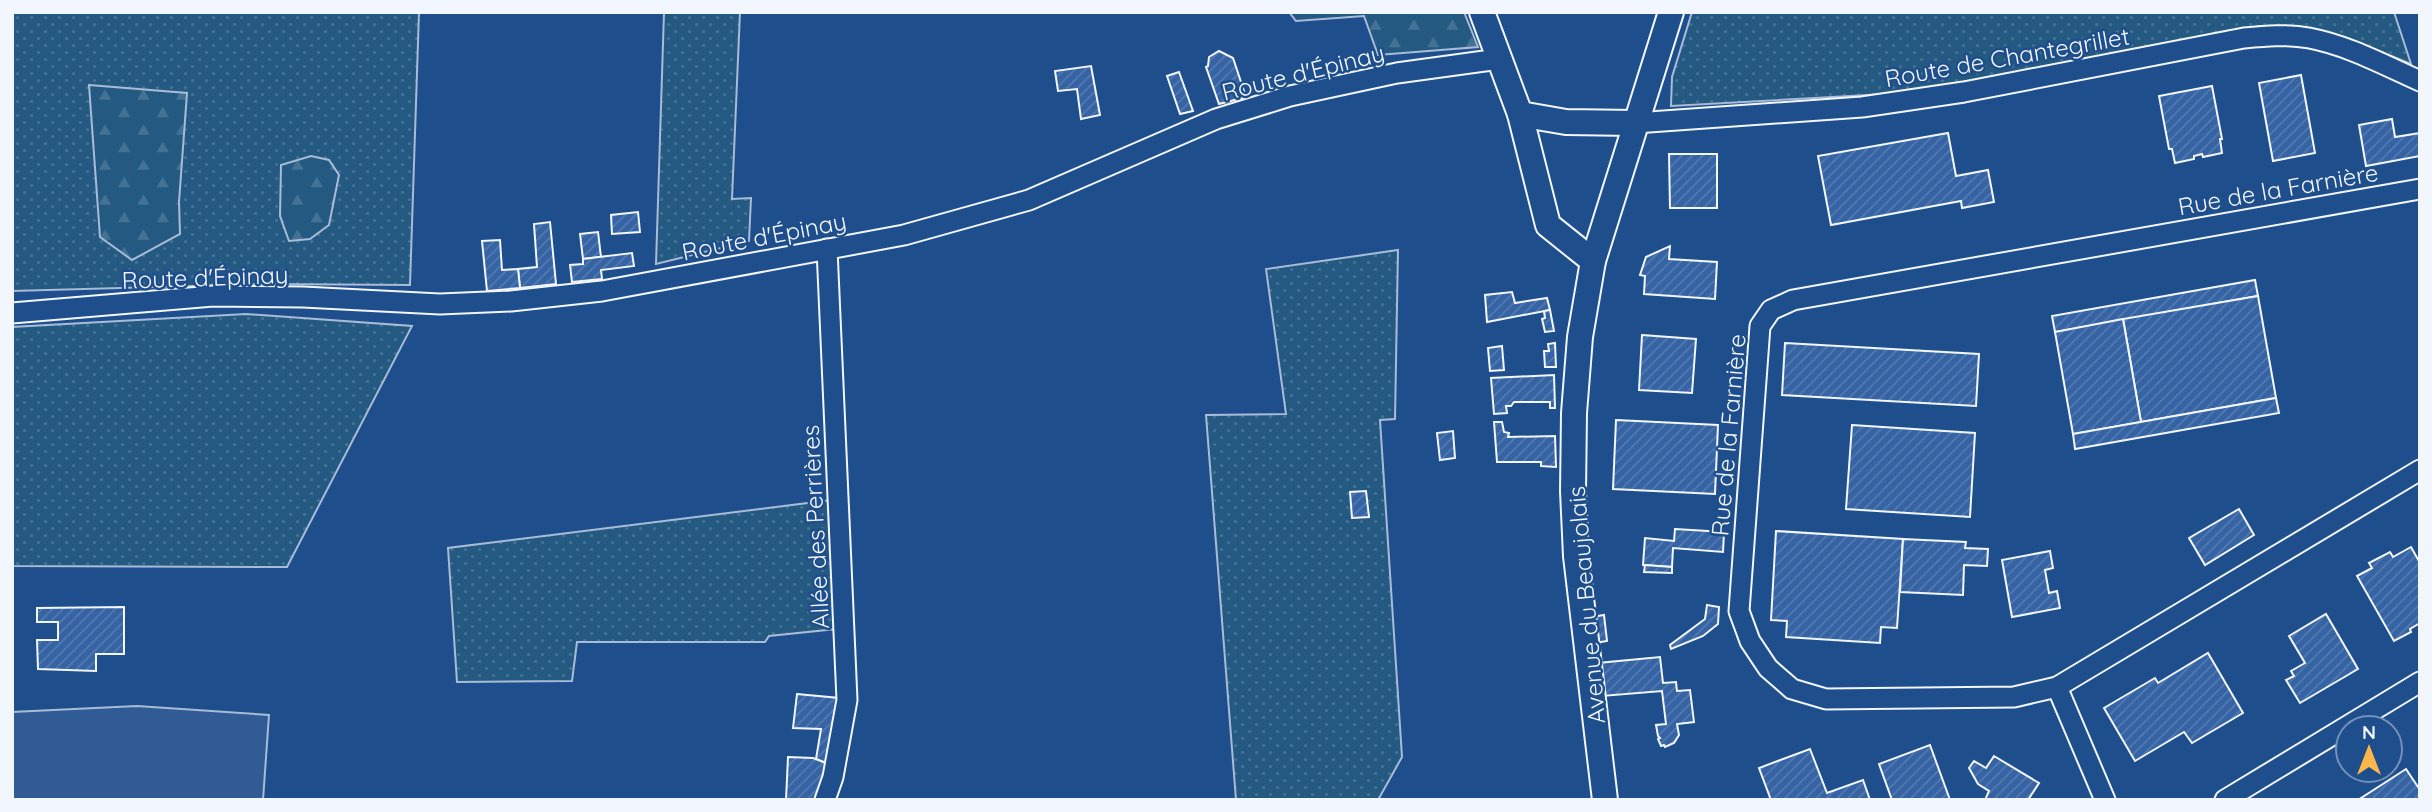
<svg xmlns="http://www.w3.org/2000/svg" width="2432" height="812" viewBox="0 0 2432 812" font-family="Quicksand,sans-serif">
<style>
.grass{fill:url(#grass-dots);stroke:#a8bbd7;stroke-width:2}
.forest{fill:url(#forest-firs);stroke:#a8bbd7;stroke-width:2}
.parking{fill:#305b95;stroke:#a8bbd7;stroke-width:2}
.building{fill:url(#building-hatch);stroke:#f2f6ff;stroke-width:2}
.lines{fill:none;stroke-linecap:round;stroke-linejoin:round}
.minor-casing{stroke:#f2f6ff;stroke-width:23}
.major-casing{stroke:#f2f6ff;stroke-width:28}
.minor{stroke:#1f4e8c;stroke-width:19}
.major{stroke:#1f4e8c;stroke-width:24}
.labels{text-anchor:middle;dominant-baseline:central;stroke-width:5;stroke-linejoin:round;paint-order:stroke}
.street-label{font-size:24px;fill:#f2f6ff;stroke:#1f4e8c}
</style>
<defs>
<pattern id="grass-dots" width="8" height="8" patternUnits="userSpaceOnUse" patternTransform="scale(1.75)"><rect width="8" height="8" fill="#245a82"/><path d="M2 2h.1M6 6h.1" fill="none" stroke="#447295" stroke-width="1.8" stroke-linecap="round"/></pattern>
<pattern id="forest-firs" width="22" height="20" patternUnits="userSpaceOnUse" patternTransform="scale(1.75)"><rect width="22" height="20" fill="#245a82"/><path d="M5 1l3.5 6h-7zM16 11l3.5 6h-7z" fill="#447295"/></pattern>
<pattern id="building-hatch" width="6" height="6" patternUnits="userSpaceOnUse" patternTransform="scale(1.75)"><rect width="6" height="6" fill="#3563a3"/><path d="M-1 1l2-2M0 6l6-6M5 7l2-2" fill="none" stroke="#537ab1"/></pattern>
</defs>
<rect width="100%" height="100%" fill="#1f4e8c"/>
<g class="grass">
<polygon points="12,12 419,12 410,285 265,284 12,291"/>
<polygon points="664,12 740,12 732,199 751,198 749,241 656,264"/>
<polygon points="1692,12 2394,12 2411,64 2350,39 2301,27 2259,26 2040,70 1886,94 1671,106 1672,77"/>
<polygon points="1398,250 1395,419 1380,420 1402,757 1378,800 1236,800 1206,415 1286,414 1266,269"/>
<polygon points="246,314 412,326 287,567 12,566 12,327"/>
<polygon points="832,500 836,629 769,636 765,642 577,642 572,681 457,682 448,548"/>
</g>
<g class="forest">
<polygon points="1289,12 1464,12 1478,47 1378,55 1364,16 1296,21"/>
<polygon points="89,85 187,93 179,202 180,234 132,260 100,237"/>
<polygon points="311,156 329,160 339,175 329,225 310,239 289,241 280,216 281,165"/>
</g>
<polygon class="parking" points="137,706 269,715 263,800 12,800 12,712"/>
<g class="building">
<polygon points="1219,51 1233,58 1246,97 1219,104 1206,67 1208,66 1209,57"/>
<polygon points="1091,66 1100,115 1081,119 1077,89 1058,91 1055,71"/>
<polygon points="1179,72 1193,111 1180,114 1167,76"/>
<polygon points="2301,75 2315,153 2273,161 2259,83"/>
<polygon points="2212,86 2222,139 2220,139 2222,153 2203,157 2202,154 2194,156 2194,159 2175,163 2172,149 2169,149 2159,96"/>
<polygon points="2392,119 2395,137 2420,133 2420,156 2366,166 2359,125"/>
<polygon points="1948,133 1956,176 1988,170 1994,202 1962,208 1961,201 1831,225 1818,156"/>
<polygon points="1669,154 1717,154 1717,208 1670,208"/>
<polygon points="638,212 640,232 612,234 611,215"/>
<polygon points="550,222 556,284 520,288 518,269 537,267 534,224"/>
<polygon points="598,232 601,257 583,259 580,234"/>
<polygon points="500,240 502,270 518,269 520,288 487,291 482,241"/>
<polygon points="1670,246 1669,259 1717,262 1715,299 1644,294 1645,276 1640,275 1646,257"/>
<polygon points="632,253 634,266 601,270 602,279 572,282 570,265 583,264 583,259"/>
<polygon points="2255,280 2258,296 2055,332 2052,316"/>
<polygon points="1512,292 1515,303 1547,298 1550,310 1487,322 1485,295"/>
<polygon points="2258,296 2276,398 2141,422 2123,319"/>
<polygon points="1550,310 1554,331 1545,332 1542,319 1545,318 1544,311"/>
<polygon points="2123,319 2141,422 2073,434 2055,332"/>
<polygon points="1642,335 1696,339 1692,393 1639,390"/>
<polygon points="1555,343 1556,367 1545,367 1544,351 1549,351 1548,344"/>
<polygon points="1785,343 1979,354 1976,406 1782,395"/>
<polygon points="1502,346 1504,370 1490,371 1488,348"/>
<polygon points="1554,375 1555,408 1550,408 1550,402 1514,402 1511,406 1506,406 1507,413 1494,414 1491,378"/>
<polygon points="2276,398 2279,413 2075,449 2073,434"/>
<polygon points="1616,420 1718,425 1715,494 1613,489"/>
<polygon points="1494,422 1502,422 1504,432 1509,433 1508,437 1555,436 1556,467 1541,466 1541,462 1497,462"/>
<polygon points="1852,425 1975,433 1970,517 1846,509"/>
<polygon points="1453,431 1455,458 1440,460 1437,433"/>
<polygon points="1366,491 1369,517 1352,518 1350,492"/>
<polygon points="2239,509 2254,535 2205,565 2189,538"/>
<polygon points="1675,529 1724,532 1723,552 1673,548 1672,567 1643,565 1645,538 1674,541"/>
<polygon points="1776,531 1903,539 1897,628 1881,627 1880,643 1786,637 1787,621 1771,620"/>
<polygon points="1903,539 1966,542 1965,548 1988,549 1987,566 1964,565 1963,595 1900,592"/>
<polygon points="2411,547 2420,563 2420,623 2410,629 2411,632 2394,641 2357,576 2372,568 2369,563 2390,552 2393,557"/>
<polygon points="2050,551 2053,568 2045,570 2049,593 2057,591 2060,608 2012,617 2002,560"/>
<polygon points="1645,565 1672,567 1672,573 1644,572"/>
<polygon points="1707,605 1719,607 1718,624 1703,636 1671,649 1670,645 1705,619"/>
<polygon points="124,607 124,654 96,654 96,671 38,669 37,640 58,640 58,622 37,622 37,608"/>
<polygon points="2326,614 2358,669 2300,703 2286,680 2294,676 2291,671 2305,663 2289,636"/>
<polygon points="1604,615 1607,641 1595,643 1591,617"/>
<polygon points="2208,653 2243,713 2192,743 2184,732 2135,761 2104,708 2155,678 2158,683"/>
<polygon points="1660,657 1663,683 1676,682 1677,691 1690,690 1694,722 1677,724 1679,735 1674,743 1665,747 1664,745 1661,746 1658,739 1660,738 1658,736 1656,725 1666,724 1662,691 1602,696 1598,663"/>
<polygon points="797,694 839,698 831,765 816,759 821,729 793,728"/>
<polygon points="1930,745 1950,800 1892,800 1879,764"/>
<polygon points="1810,749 1827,793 1863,780 1870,800 1771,800 1759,768"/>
<polygon points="1994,756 2039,783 2028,800 1985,800 1989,791 1978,784 1969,768 1974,761 1986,768"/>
<polygon points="788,757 813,758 831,765 819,800 786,800"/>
<polygon points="2406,769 2420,790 2420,800 2358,800"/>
</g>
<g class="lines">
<g class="minor-casing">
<g id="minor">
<path d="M 1635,123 L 1862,107 L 1964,92 L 2244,38 C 2265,36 2287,34 2309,38 C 2347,45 2384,65 2420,81"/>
<polyline points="2420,189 1793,300 1771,310 1760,326 1739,611 1750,641 1768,668 1792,689 1826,699 2014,697 2057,687 2420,470"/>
<polyline points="12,313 213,296 303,297 440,304 511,301 602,291 904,235 1029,200 1216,119 1290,96 1397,73 1499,59"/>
<polyline points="2057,687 2105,800"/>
<polyline points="825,800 833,777 847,700 827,249"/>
<polyline points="2225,800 2420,682"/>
</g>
</g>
<g class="major-casing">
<g id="major">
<polyline points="1482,12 1520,114 1548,225 1593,261"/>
<polyline points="1520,114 1566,122 1635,123"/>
<polyline points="1605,800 1576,556 1573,491 1574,413 1580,337 1593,261 1671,12"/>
</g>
</g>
<use href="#minor" class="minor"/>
<use href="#major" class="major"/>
</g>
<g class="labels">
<g class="street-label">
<text transform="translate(2007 57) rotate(-10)">Route de Chantegrillet</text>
<text transform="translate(1303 72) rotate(-14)">Route d'Épinay</text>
<text transform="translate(2278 189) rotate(-10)">Rue de la Farnière</text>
<text transform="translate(764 236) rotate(-11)">Route d'Épinay</text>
<text transform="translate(205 277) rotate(-2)">Route d'Épinay</text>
<text transform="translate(1728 435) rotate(-85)">Rue de la Farnière</text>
<text transform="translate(815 527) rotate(-93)">Allée des Perrières</text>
<text transform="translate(1586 605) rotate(-95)">Avenue du Beaujolais</text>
</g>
</g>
<rect width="2432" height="812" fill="none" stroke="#f2f6ff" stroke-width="28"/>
<g transform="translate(2369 749)"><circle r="33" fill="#1f4e8c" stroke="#7391ba" stroke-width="2"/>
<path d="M0-5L12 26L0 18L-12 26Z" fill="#ffb74d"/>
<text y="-10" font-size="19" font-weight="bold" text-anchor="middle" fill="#f2f6ff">N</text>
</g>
</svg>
